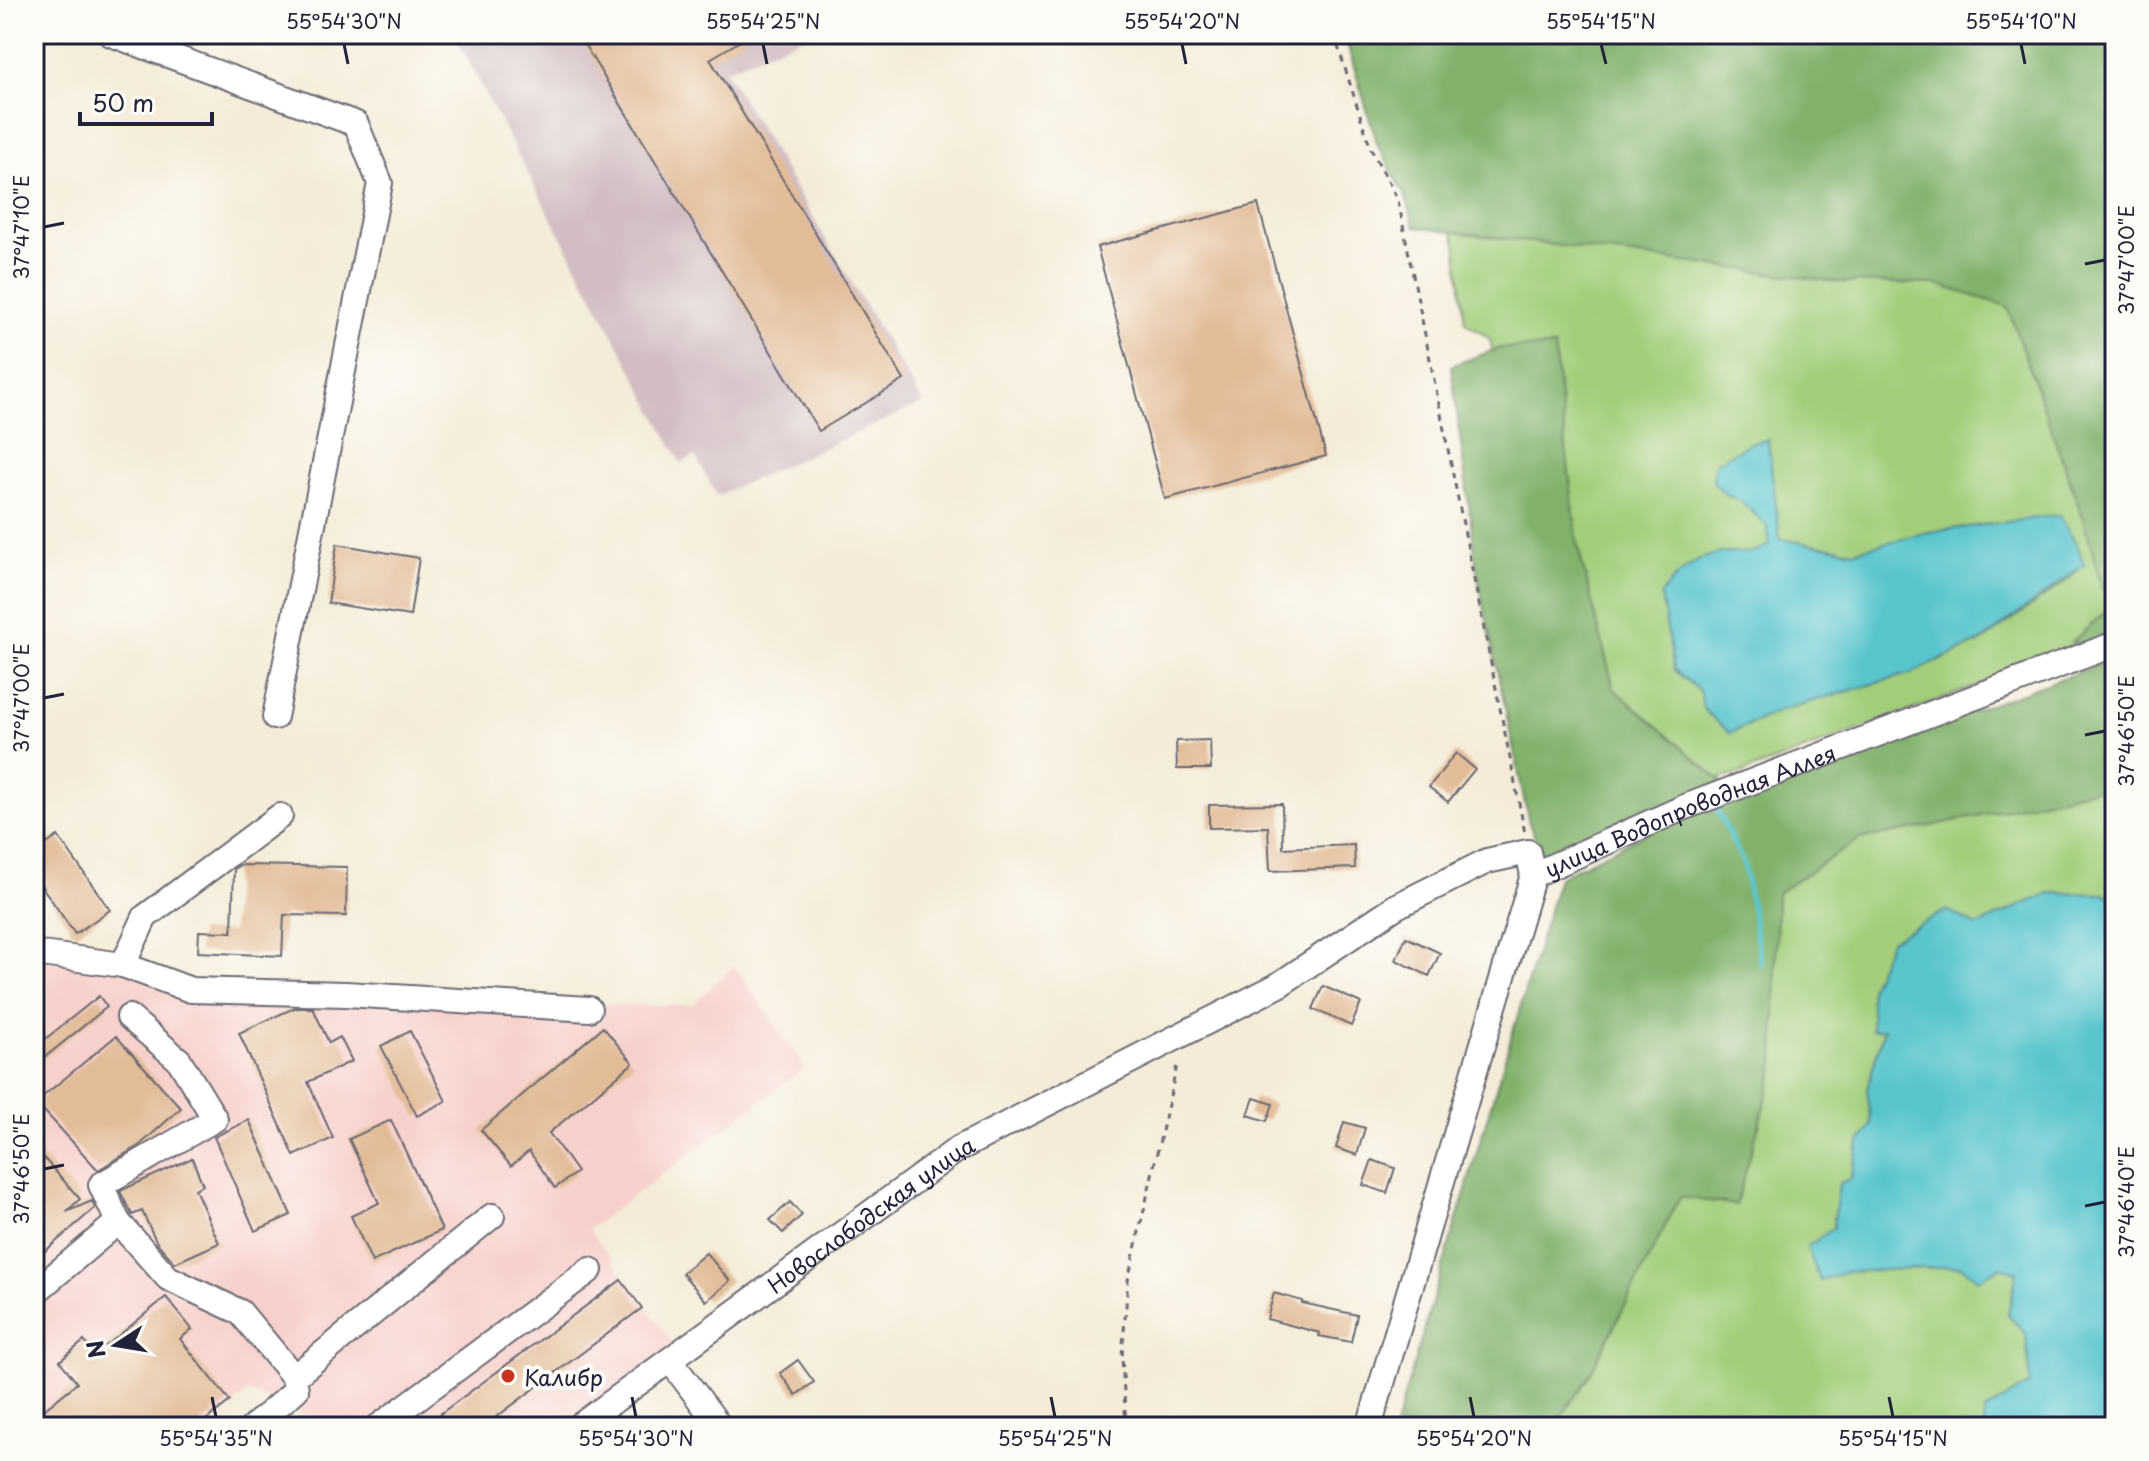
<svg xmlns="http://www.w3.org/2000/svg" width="2149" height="1461" viewBox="0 0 2149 1461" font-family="'Playpen Sans',sans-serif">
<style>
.built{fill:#f7d0cb}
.industrial{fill:#d2bec2}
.green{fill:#a2ce7a;stroke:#62785a;stroke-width:2;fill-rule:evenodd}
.forest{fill:#81b16a;stroke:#526a52;stroke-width:2}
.water{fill:#58c5cd;stroke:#3d7484;stroke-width:2}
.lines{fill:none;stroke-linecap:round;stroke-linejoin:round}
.stream{stroke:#58c5cd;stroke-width:5}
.building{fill:#e2bc97}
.minor-casing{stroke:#6c6972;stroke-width:28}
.path{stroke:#6c6972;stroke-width:3;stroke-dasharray:6 6;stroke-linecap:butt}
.minor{stroke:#fff;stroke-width:24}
.ticks{fill:none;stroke:#22223b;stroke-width:3}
.poi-dot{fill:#c8321e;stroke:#fdfcf7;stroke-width:3}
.labels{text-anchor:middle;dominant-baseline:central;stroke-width:8;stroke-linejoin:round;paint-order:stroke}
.street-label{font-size:22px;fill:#22223b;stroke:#fdfcf7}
.poi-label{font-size:22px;fill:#22223b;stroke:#fdfcf7;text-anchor:start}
.neatline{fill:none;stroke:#22223b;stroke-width:3}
.ticks-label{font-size:20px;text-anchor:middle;fill:#22223b}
</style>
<rect width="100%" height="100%" fill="#fdfcf7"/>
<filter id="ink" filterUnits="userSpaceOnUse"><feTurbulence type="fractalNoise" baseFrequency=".0125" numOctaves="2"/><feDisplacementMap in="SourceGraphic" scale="16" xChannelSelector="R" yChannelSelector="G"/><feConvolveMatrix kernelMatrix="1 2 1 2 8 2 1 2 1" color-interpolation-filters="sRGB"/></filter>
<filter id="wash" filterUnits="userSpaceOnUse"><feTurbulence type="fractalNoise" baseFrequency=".006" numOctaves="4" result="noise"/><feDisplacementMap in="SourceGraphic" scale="32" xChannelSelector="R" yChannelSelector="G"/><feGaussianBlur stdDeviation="1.8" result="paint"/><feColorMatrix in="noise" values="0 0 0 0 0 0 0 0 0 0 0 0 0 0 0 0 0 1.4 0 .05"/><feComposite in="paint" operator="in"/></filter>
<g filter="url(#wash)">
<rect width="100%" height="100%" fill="#f4ecd8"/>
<polygon class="built" points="34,959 380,1005 692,1005 734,965 805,1068 589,1229 688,1364 608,1427 311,1427 301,1414 248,1392 206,1427 34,1427"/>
<polygon class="industrial" points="454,34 811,34 725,70 923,403 717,496 695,456 681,463"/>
<g class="green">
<path d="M 1438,184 L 2022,249 L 2115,519 L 2115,612 L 2059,655 L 1740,774 L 1704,782 L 1654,787 L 1512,441 L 1490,339 L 1465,322 L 1456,243 ZM 1768,440 L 1779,539 L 1854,551 L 1928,532 L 2083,564 L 2070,578 L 1983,641 L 1912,673 L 1781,710 L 1730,733 L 1701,692 L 1674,670 L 1719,553 L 1753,554 L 1769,545 L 1769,527 L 1742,502 L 1725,494 Z"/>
<polygon points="2115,776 2115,900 2104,894 2049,893 1977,926 1872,1030 1884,1028 1867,1089 1872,1125 1859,1143 1851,1178 1839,1185 1833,1228 1821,1281 1847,1272 1962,1266 1978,1279 2001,1267 2018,1272 2008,1314 2026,1334 2031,1384 1985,1411 1984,1427 1752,1427 1747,1418 1725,1422 1717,1412 1691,1426 1672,1423 1671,1427 1526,1427 1763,871 1859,812"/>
</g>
<g class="forest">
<polygon points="1344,34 2115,34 2115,600 2102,588 2083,518 2007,306 1935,284 1838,282 1415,227 1405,195 1378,146"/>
<polygon points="1554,347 1578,547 1614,689 1722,782 1555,858 1539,849 1529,823 1478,577 1451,366 1500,348"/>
<polygon points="2115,603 2115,631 2082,643 2072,642"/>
<polygon points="2115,659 2115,785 1922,828 1860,839 1777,893 1774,1072 1736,1205 1680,1197 1589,1376 1554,1427 1395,1427 1559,877 1664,824"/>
</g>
<g class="water">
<path d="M 1768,440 L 1780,539 L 1854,551 L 1928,532 L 2059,515 L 2078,547 L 2084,565 L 1983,640 L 1912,673 L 1781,710 L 1730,733 L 1703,709 L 1701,692 L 1674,670 L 1661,595 C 1674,576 1697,556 1721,553 C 1743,550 1746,558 1769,545 L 1768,527 L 1742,502 L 1725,494 L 1713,482 L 1715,463 L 1750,443 Z"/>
<polygon points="2049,893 2104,894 2115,900 2115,1427 1984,1427 1985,1411 2030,1384 2026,1334 2008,1314 2017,1272 2001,1267 1978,1279 1961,1266 1847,1272 1820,1281 1807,1247 1833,1228 1839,1184 1851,1178 1859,1143 1872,1125 1867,1089 1884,1029 1872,1030 1870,988 1891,940 1947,910 1977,926"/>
<polygon points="1717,1412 1725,1422 1747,1417 1752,1427 1671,1427 1672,1422 1691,1426"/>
</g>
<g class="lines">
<polyline class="stream" points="1715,805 1744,865 1761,964"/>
</g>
<g id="blocks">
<g class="building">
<polygon points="578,34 752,34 710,59 904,380 819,431"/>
<polygon points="1258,204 1326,456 1165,499 1097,247"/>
<polygon points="337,544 419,558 410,616 328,603"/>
<polygon points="1210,740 1211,769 1177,769 1176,741"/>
<polygon points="1456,753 1475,769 1448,802 1429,787"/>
<polygon points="1282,804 1283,848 1354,845 1355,868 1270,871 1268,827 1209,828 1209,805"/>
<polygon points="58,836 110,910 75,934 34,875 34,853"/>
<polygon points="240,865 347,867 346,916 284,915 282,956 198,952 199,931 232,932 234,869"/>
<polygon points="1406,937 1440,953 1429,976 1396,960"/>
<polygon points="1323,986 1361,1003 1351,1026 1313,1009"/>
<polygon points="99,996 107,1007 40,1061 34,1054 34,1048"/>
<polygon points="294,1008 313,1008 329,1043 340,1037 352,1061 308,1082 333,1138 294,1156 239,1033"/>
<polygon points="603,1027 633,1063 549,1133 577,1172 555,1188 529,1151 511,1166 481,1130"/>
<polygon points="410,1031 446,1101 417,1116 381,1046"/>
<polygon points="116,1036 181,1108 140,1145 98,1170 36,1102"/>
<polygon points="1254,1098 1273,1104 1267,1121 1248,1115"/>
<polygon points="249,1120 291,1215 255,1231 214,1137"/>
<polygon points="391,1120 442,1230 372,1262 351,1216 379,1203 349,1139"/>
<polygon points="1344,1122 1365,1128 1357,1155 1336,1148"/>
<polygon points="34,1147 80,1199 66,1212 92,1201 95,1208 44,1252 34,1240"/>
<polygon points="192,1158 203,1185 195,1189 219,1243 175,1263 157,1243 142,1211 132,1215 120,1191"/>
<polygon points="1372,1160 1395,1168 1387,1193 1363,1185"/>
<polygon points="790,1202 802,1215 783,1233 770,1220"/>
<polygon points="706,1253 730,1281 706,1301 682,1273"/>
<polygon points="621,1280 642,1308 483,1427 449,1427 440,1414"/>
<polygon points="1274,1293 1302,1301 1302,1303 1357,1315 1351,1342 1319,1336 1320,1333 1267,1319"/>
<polygon points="166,1297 192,1329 180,1339 230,1401 197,1427 34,1427 34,1418 77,1383 60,1361 84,1341 95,1355"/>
<polygon points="798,1360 814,1382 796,1395 780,1373"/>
</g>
</g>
</g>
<g filter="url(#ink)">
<use href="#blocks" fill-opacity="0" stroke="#6c6972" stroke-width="2"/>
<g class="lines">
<g class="minor-casing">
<g id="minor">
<polyline points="111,34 356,124 380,183 275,717"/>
<path id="s1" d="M 1533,875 L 1685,807 L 2115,644"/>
<polyline points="34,953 123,965 145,917 280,816"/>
<polyline points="123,965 191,990 346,994 589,1009"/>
<polyline points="118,1222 168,1278 240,1312 294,1377 296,1390 253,1427"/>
<polyline points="34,1282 40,1288 118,1222 101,1185 215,1119 179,1060 129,1017"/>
<polyline points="670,1360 720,1427"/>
<polyline points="294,1377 492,1216"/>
<polyline points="378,1427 590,1270"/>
<path id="s2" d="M 578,1427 L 958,1149 L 1277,986 L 1395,907 L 1487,861 L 1528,852 L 1533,875 L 1369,1427"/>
</g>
</g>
<g class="path">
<polyline points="1334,34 1371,149 1398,200 1525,833"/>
<polyline points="1126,1427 1122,1357 1128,1280 1178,1061"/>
</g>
<use href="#minor" class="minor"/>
</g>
</g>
<path class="ticks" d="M 344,44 L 348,64M 763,44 L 767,64M 1182,44 L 1186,64M 1601,44 L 1606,64M 2021,44 L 2025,64M 44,227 L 64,223M 2085,264 L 2105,260M 44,698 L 64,694M 2085,735 L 2105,731M 44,1169 L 64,1165M 2085,1206 L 2105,1202M 212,1397 L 216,1417M 632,1397 L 636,1417M 1051,1397 L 1055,1417M 1470,1397 L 1474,1417M 1889,1397 L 1893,1417"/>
<circle class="poi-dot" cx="508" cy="1376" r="8"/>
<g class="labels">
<g class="street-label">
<text stroke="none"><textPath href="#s1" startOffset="170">улица Водопроводная Аллея</textPath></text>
<text stroke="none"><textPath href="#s2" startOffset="362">Новослободская улица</textPath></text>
</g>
<g class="poi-label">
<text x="524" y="1376">Калибр</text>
</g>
</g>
<rect width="2149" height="1461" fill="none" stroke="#fdfcf7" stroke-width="88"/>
<g transform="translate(116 1345) rotate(258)" stroke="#fdfcf7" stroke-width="6" paint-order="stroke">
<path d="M0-6L14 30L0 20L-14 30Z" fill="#22223b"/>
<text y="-12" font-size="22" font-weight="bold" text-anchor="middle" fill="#22223b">N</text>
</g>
<path d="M80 112v12h132v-12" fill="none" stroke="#22223b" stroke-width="4"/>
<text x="92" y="112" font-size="24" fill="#22223b" stroke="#fdfcf7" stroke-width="6" paint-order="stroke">50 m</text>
<rect x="44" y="44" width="2061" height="1373" class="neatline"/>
<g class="ticks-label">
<text x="344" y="29">55°54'30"N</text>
<text x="763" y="29">55°54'25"N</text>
<text x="1182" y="29">55°54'20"N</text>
<text x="1601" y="29">55°54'15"N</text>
<text x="2021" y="29">55°54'10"N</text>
<text transform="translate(22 227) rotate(-90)" y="7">37°47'10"E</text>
<text transform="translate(2127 260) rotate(-90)" y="7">37°47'00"E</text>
<text transform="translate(22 698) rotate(-90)" y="7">37°47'00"E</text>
<text transform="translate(2127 731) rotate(-90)" y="7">37°46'50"E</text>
<text transform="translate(22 1169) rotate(-90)" y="7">37°46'50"E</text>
<text transform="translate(2127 1202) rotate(-90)" y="7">37°46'40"E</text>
<text x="216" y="1446">55°54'35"N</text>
<text x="636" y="1446">55°54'30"N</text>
<text x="1055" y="1446">55°54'25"N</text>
<text x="1474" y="1446">55°54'20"N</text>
<text x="1893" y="1446">55°54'15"N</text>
</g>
</svg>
